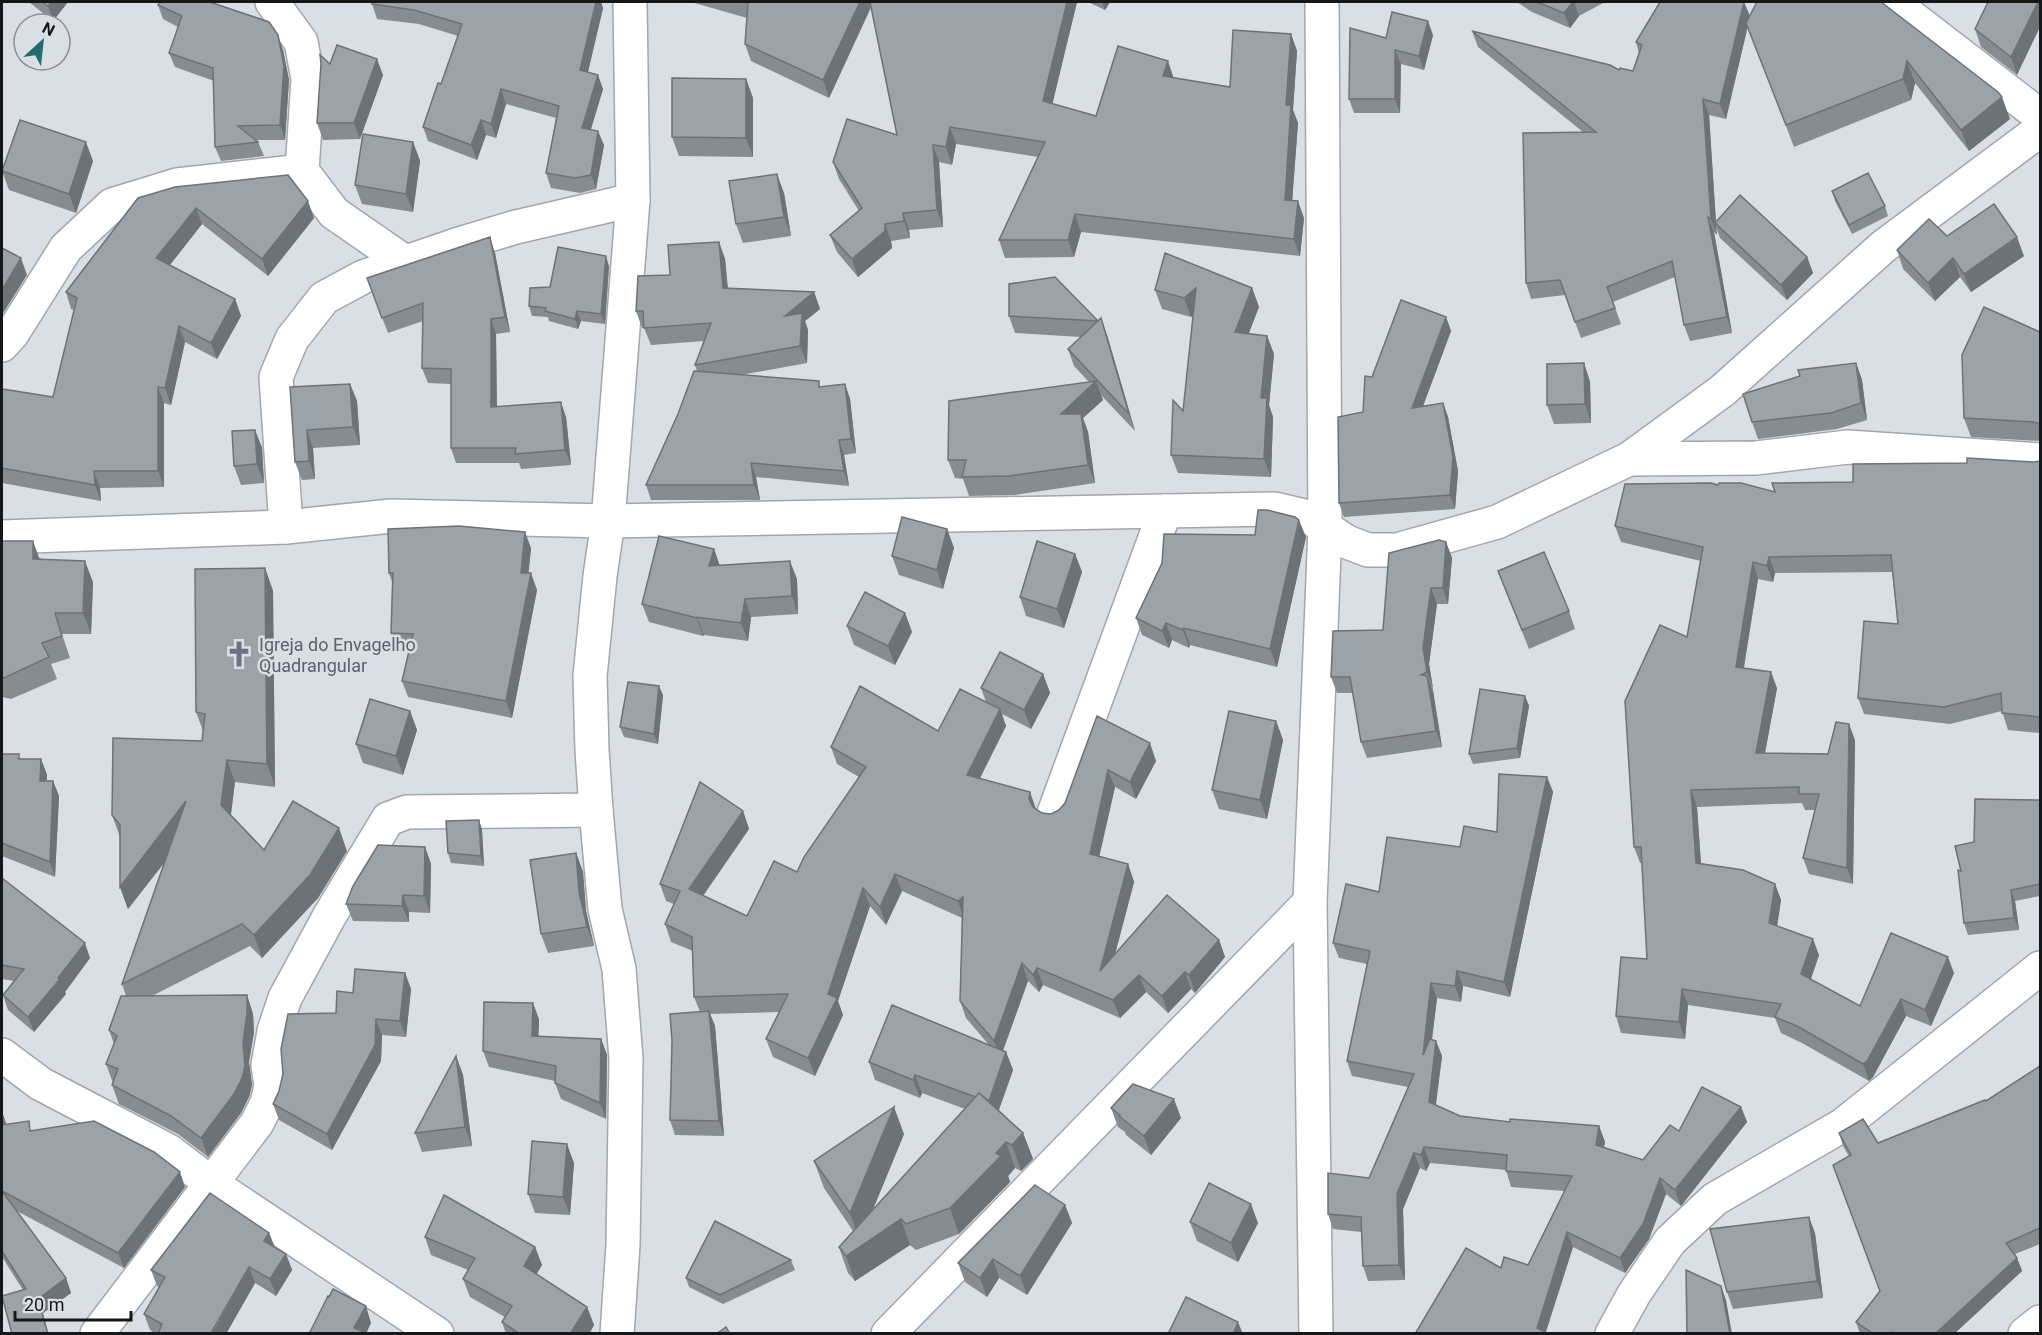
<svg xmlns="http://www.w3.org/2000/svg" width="2042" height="1335" viewBox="0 0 2042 1335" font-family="Roboto,sans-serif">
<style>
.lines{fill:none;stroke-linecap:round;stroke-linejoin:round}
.street-casing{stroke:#a1a7ac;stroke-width:36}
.street{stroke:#fff;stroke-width:33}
.wall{fill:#868c90}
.shaded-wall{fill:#6d7276}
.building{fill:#9ca3a8;stroke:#6d7276;stroke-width:1.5}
.labels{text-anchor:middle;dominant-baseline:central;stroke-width:5;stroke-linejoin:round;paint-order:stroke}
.worship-label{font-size:18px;fill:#5b616d;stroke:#d9dfe5;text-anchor:start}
</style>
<rect width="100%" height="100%" fill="#d9dfe5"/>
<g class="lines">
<g class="street-casing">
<g id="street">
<polyline points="272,2 301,42 308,79 302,171 334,213 405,262"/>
<polyline points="1892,2 2040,116"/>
<polyline points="2,345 12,334 66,248 112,205 177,185 302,171"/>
<polyline points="1629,459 1756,458 1848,447 2040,460"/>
<polyline points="286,527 276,377 292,339 324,298 363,277 459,244 516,227 633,200"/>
<polyline points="2,537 286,527 391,516 608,521 1275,509 1309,517 1347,542 1368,550 1397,550 1497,522 1629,459 1722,391 1884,246 2040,130"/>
<polyline points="1054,813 1165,511"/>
<polyline points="2,1055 41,1084 169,1151 212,1184 437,1334"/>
<polyline points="97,1334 257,1123 267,1103 271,1086 268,1065 274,1031 285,998 330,915 388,819 407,812 596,810"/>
<polyline points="617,1334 623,1245 626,1059 619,969 605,909 596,810 592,750 590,676 600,576 608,521 633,200 630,2"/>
<polyline points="888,1334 1310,902"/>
<polyline points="1316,1334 1310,902 1325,528 1322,2"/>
<polyline points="1612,1334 1634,1294 1670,1241 1715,1199 1843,1125 2040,968"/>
<polyline points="2025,1334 2040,1322"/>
</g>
</g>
<use href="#street" class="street"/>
</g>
<g class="wall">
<polygon points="29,2 68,2 53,21"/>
<polygon points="156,2 210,2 283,50 289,80 285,140 256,140 258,142 264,156 221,161 215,147 214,81 175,67 169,53 178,27 163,19 158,5 159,3"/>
<polygon points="372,2 601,2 603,8 588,72 603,89 591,129 604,145 596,189 580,193 551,188 546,173 556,118 506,104 496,138 486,135 477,160 428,141 423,127 441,84 458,36 419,24 377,19 372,4"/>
<polygon points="691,2 1077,2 1052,104 1096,116 1174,78 1230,87 1291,34 1297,51 1293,110 1298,123 1292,200 1304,218 1300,256 1081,232 1074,257 1005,258 999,240 1038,157 956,144 952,165 939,162 943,227 909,230 910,238 891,241 892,248 858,277 837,252 830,235 859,211 839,179 833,162 897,135 871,7 829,98 751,61 745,44 747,18"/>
<polygon points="1088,2 1110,2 1105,10"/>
<polygon points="1517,2 1605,2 1579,16 1570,28 1532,12"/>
<polygon points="1881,2 2010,119 1969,151 1915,83 1911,100 1794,147 1748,26 1726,119 1709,115 1716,221 1807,257 1813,273 1787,300 1720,238 1716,227 1717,235 1714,232 1732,333 1690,341 1684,325 1675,277 1613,302 1621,324 1581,338 1565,295 1531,299 1526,283 1583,132 1478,47 1472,31 1619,70 1633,71 1639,53 1636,42 1750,16"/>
<polygon points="2040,2 2017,75 1981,47 1975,29"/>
<polygon points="1433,35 1424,70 1401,64 1400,113 1354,113 1349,99 1386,38"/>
<polygon points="330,64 383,75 360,139 323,140 317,123"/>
<polygon points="746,79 753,98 753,157 679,156 672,137"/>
<polygon points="413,142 420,161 413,212 362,204 355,185"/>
<polygon points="93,161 76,213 9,190 2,171"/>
<polygon points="1832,191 1885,206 1888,216 1852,234 1835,201"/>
<polygon points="784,193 791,236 743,243 736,224"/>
<polygon points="138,198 314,218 268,276 202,224 170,265 235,299 241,316 217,359 185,342 171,405 164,403 164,487 100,488 101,501 2,483 2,389 53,397 74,310 71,309 66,292"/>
<polygon points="1947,236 2024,256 1971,292 1960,277 1935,301 1903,269 1897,250"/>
<polygon points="719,242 725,259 728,288 814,292 820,309 805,321 808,330 807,363 741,375 821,387 845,384 850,399 856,453 844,455 849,486 756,477 760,500 651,500 646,485 697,371 695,365 704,341 651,345 644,328 642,328 636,311 670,275"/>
<polygon points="495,253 510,332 496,334 497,407 566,417 571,465 521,469 519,463 456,463 451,448 451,384 428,383 422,368 423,321 388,333 367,278"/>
<polygon points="609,266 605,324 581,321 578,329 549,321 548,317 532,316 529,306 550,287"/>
<polygon points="1252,288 1259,307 1248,334 1267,336 1274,354 1269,405 1273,417 1271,477 1178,473 1171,455 1183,411 1193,315 1191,317 1162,309 1155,290"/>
<polygon points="1009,316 1098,321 1107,335 1135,431 1100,394 1103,400 1083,418 1088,432 1095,483 1015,495 969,496 963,479 955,478 948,460 1089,382 1074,366 1068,349 1081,337 1015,333"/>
<polygon points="1446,317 1451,331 1423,406 1443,403 1448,417 1458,471 1455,509 1344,517 1339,503 1372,377"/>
<polygon points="2040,332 2040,441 1971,437 1964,418"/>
<polygon points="1584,363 1590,382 1591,423 1554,424 1547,405"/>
<polygon points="1856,363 1862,380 1867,420 1837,429 1758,439 1752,422"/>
<polygon points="350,384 357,401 360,445 313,448 315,479 302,480 295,462 290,387"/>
<polygon points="255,430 262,448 264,483 241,485 234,466"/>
<polygon points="2040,461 2040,733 2008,730 2002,711 1950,724 1864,714 1858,698 1898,624 1892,572 1775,573 1773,582 1758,579 1744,668 1777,688 1765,753 1828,754 1855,740 1853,884 1809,874 1803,858 1815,810 1805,810 1802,803 1697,807 1701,863 1775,884 1781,900 1777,926 1819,955 1811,979 1860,1006 1954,973 1931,1026 1906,1016 1873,1077 1869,1081 1802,1043 1781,1033 1775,1018 1688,1005 1685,1039 1621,1033 1616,1016 1647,959 1642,863 1640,863 1634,847 1687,637 1701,561 1621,542 1615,526 1718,485 1775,492 2033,462"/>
<polygon points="947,529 954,548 943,589 899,575 892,556"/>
<polygon points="1306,537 1277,667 1190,645 1189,648 1172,640 1169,648 1142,635 1136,618"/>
<polygon points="2,541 93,582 91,634 62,634 70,658 51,664 57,679 11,699 2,697"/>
<polygon points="1446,542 1452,558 1448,604 1437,604 1429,664 1442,747 1367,758 1361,742 1353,693 1337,693 1331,677 1383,630"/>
<polygon points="531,548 528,573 537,590 512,718 408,697 402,681 409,650 397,650 391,633 392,582 389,573"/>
<polygon points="714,549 720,566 797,579 798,614 751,617 748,641 704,635 703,636 649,622 642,604"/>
<polygon points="1075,554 1082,572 1064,628 1026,616 1020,597"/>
<polygon points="265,568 273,591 275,787 235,782 231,815 264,850 347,851 318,898 262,958 250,946 152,996 247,995 253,1014 254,1032 249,1062 252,1085 249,1097 241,1113 208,1157 178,1134 119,1104 112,1085 113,1083 106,1064 114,1044 109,1030 126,996 122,984 165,862 128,909 120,887 120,837 112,815 202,741 203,731 196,712"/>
<polygon points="1498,571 1569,611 1575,629 1529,649"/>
<polygon points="905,613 912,632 895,665 854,645 847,626"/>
<polygon points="1043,674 1050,693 1031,729 1002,714 1006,726 980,778 1042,813 1051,814 1059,810 1065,803 1097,716 1156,761 1136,799 1115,787 1099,856 1128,864 1134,882 1115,954 1219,940 1225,957 1195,993 1191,989 1168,1013 1146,992 1120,1018 1043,985 1039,992 1028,981 1003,1051 1006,1052 1013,1070 999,1110 1023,1133 1033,1159 1021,1171 1015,1168 1008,1176 1010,1182 959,1234 916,1250 910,1245 855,1281 848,1273 839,1247 853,1231 824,1188 814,1161 904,1134 873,1209 965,1109 922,1093 920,1098 875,1080 869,1062 989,1045 966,1018 960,1001 962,918 902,891 886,925 870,906 838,1001 843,1015 815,1076 773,1057 766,1039 779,1012 710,1014 715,1026 724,1136 675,1135 670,1120 700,1012 694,997 693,951 671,942 665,924 674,904 666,901 660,884 743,811 749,829 703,896 747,916 797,872 859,777 837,764 831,747 938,731 986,702 981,688"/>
<polygon points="663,695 658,744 624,737 620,727"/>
<polygon points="1525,696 1529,706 1520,758 1473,764 1469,754"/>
<polygon points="410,711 417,730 403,775 363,763 356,744"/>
<polygon points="1276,721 1283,740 1267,819 1219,809 1212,790"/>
<polygon points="2,754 20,759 41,759 47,775 47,781 53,781 59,796 55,877 2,856"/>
<polygon points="1547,777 1553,792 1510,997 1463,986 1461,1002 1437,998 1432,1040 1436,1041 1442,1056 1436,1105 1460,1116 1510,1122 1599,1126 1605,1142 1604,1147 1643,1160 1679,1131 1741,1107 1747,1122 1681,1206 1666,1194 1649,1239 1625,1273 1573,1247 1546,1332 1415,1334 1501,1268 1528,1265 1564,1191 1511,1187 1506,1170 1430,1163 1426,1171 1420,1168 1403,1209 1405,1280 1368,1281 1363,1266 1361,1232 1333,1229 1328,1214 1369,1178 1408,1087 1352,1076 1347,1061 1367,964 1339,958 1333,943 1379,892 1460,847 1497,832"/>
<polygon points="2040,800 2040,896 2015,901 2019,930 1968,935 1964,923 1961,871 1974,842"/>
<polygon points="479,820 482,830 484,866 451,863 448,853"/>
<polygon points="425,847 431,864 430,913 409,912 409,922 353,921 346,904"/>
<polygon points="576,853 583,872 586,911 594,946 548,953 541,934"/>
<polygon points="2,878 90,958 65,992 66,994 34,1032 8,1010 3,995 14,981 2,979"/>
<polygon points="405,973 411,989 406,1037 382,1035 381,1061 332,1150 279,1120 273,1104 279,1091 283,1074 353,993"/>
<polygon points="539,1019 538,1036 601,1039 607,1055 606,1119 561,1099 555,1083 555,1081 489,1067 483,1051"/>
<polygon points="456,1056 463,1075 472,1146 422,1152 415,1133"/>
<polygon points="2040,1066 2040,1244 2015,1254 2017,1258 2022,1271 1954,1334 1860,1334 1856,1322 1880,1291 1849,1156 1843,1146 1839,1133 1878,1143 1986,1101"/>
<polygon points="1111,1108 1181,1118 1151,1155 1126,1135 1125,1132 1118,1127"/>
<polygon points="2,1112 6,1124 32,1131 185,1187 124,1268 15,1210 66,1278 71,1293 43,1313 23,1290 2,1257"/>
<polygon points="574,1163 570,1215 535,1213 528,1194"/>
<polygon points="1065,1205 1072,1223 1027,1295 999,1278 987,1297 965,1282 958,1263"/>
<polygon points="1190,1222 1258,1223 1238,1262 1197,1241"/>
<polygon points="269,1233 275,1247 286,1254 292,1270 276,1296 255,1283 226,1334 155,1334 150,1330 144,1314 159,1287 157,1286 151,1270"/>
<polygon points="1815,1233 1823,1298 1733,1309 1727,1292"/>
<polygon points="425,1237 535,1247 542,1265 536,1274 587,1307 594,1325 589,1334 506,1334 502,1322 505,1317 470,1297 463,1279 468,1270 431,1255"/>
<polygon points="791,1260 795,1270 723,1304 689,1287 686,1278"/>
</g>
<g class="shaded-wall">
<polygon points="51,2 68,2 53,21 48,6"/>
<polygon points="596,2 601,2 603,8 585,84 580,70"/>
<polygon points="860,2 873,2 873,3 829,98 823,80"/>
<polygon points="1067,2 1077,2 1049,118 1043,101"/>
<polygon points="1102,2 1110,2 1105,10"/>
<polygon points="1573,2 1574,2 1579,16 1570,28 1564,13"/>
<polygon points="1744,2 1750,16 1726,119 1720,104"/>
<polygon points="2038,2 2040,2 2040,27 2017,75 2011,57"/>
<polygon points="1428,21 1433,35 1424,70 1419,56"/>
<polygon points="1291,34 1297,51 1293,110 1298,123 1291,217 1285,200 1286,105"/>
<polygon points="278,35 283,50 289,80 285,140 280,125"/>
<polygon points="1395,50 1401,64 1400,113 1395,99"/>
<polygon points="377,59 383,75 360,139 354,123"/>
<polygon points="1168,61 1174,79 1163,76"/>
<polygon points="1907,61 1915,83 1911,100 1903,79"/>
<polygon points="598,75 603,89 587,142 582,128"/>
<polygon points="746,79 753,98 753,157 746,138"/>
<polygon points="501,89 506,104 496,138 491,124"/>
<polygon points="2002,97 2010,119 1969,151 1961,130"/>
<polygon points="1703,99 1709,115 1716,224 1715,223 1716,227 1717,235 1711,219"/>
<polygon points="481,120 486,135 477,160 471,145"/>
<polygon points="950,127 956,144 952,165 946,147"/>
<polygon points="598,131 604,145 596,189 591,175"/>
<polygon points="86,142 93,161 76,213 69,194"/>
<polygon points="413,142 420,161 413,212 406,194"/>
<polygon points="933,145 939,162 943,227 937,210"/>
<polygon points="777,174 784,193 791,236 784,217"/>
<polygon points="308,201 314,218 268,276 262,259"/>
<polygon points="1298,201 1304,218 1300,256 1294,239"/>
<polygon points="196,208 202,224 162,275 156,258"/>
<polygon points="903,213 909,230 910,238 904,221"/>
<polygon points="1075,214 1081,232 1074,257 1068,240"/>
<polygon points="1708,217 1714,232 1732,333 1727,317"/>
<polygon points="885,224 891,241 892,248 858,277 852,259"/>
<polygon points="490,237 495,253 510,332 505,317"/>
<polygon points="2017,237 2024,256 1971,292 1964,274"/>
<polygon points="719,242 725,259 729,305 723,288"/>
<polygon points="606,256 609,266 605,324 601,314"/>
<polygon points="1807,257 1813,273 1787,300 1781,285"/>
<polygon points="21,258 27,275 2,315 2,290"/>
<polygon points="1953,258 1960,277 1935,301 1928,283"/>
<polygon points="1196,288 1203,306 1191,317 1184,298"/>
<polygon points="1252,288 1259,307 1242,351 1235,332"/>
<polygon points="814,292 820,309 805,321 808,330 807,363 800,346 785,316"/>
<polygon points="235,299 241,316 217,359 211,343"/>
<polygon points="577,311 581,321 578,329 575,319"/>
<polygon points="1446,317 1451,331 1417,422 1412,408"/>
<polygon points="1101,318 1107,335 1135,431 1129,414"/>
<polygon points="491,319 496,334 497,423 491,407"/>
<polygon points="179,326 185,342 171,405 165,388"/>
<polygon points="1267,336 1274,354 1269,405 1273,417 1271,477 1264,459 1261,398"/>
<polygon points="1584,363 1590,382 1591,423 1585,404"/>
<polygon points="1856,363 1862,380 1867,420 1861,403"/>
<polygon points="1096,381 1103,400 1083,418 1088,432 1095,483 1088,465 1061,414"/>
<polygon points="350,384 357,401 360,445 353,427"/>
<polygon points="845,384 850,399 856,453 851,439"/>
<polygon points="158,387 164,403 164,487 158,471"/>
<polygon points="561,402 566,417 571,465 565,450"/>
<polygon points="1443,403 1448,417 1458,471 1455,509 1450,495"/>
<polygon points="255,430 262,448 264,483 257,464"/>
<polygon points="307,430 313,448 315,479 309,461"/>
<polygon points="839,440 844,455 849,486 844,471"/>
<polygon points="751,463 756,477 760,500 754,485"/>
<polygon points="94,471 100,488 101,501 95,485"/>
<polygon points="1299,520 1306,537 1277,667 1270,649"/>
<polygon points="947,529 954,548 943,589 937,570"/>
<polygon points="525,532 531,548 527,590 521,573"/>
<polygon points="33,541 41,563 33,559"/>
<polygon points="1446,542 1452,558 1448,604 1443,588"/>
<polygon points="714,549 720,567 709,566"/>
<polygon points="1075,554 1082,572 1064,628 1057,609"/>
<polygon points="1769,557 1775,573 1773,582 1767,566"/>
<polygon points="85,561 93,582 91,634 83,613"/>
<polygon points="790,561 797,579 798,614 792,596"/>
<polygon points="1753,562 1758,579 1741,683 1736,667"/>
<polygon points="265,568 273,591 275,787 267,764"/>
<polygon points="531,573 537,590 512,718 506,701"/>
<polygon points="1431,588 1437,604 1429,664 1433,688 1427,672 1423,648"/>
<polygon points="745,599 751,617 748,641 741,623"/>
<polygon points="905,613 912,632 895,665 888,646"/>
<polygon points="697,617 704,635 703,636 697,618"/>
<polygon points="1166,623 1172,640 1169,648 1162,631"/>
<polygon points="1184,628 1190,645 1189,648 1183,630"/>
<polygon points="1771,672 1777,688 1762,769 1756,753"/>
<polygon points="1043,674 1050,693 1031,729 1024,710"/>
<polygon points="1427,676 1433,692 1442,747 1436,731"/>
<polygon points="659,686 663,695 658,744 654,734"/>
<polygon points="1525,696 1529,706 1520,758 1517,748"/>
<polygon points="1000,709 1006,726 973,792 967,775"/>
<polygon points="410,711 417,730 403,775 396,756"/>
<polygon points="1276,721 1283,740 1267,819 1260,800"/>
<polygon points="1849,724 1855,740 1853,884 1847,868"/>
<polygon points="1150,743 1156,761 1136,799 1130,782"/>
<polygon points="41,759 47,775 46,796 40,781"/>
<polygon points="227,760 235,782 229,828 221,805"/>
<polygon points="1108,770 1115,787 1096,871 1090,854"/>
<polygon points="1547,777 1553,792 1510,997 1504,982"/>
<polygon points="53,781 59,796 55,877 50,862"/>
<polygon points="1691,790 1697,807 1702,879 1696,863"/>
<polygon points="1030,792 1036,809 1036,817 1029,799"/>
<polygon points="186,801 194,824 128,909 120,887"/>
<polygon points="743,811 749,829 695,907 689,889"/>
<polygon points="479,820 482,830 484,866 481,856"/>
<polygon points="339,828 347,851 318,898 262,958 254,935"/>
<polygon points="425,847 431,864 430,913 424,896"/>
<polygon points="576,853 583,872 586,911 594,946 587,927 579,892"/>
<polygon points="1128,864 1134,882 1106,989 1100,971"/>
<polygon points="895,874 902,891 886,925 880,907"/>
<polygon points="1775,884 1781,900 1775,940 1769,923"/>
<polygon points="863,888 870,906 838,1001 843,1015 815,1076 808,1058 828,994"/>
<polygon points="2011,890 2015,901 2019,930 2014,918"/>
<polygon points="403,895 409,912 409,922 402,906"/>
<polygon points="963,897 964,919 958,901"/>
<polygon points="1813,939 1819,955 1807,990 1801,974"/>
<polygon points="1219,940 1225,957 1195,993 1189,975"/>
<polygon points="85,943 90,958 65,992 66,994 34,1032 28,1017"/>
<polygon points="1948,957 1954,973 1931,1026 1925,1010"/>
<polygon points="1022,963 1028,981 1000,1058 994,1041"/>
<polygon points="1037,968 1043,985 1039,992 1033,975"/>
<polygon points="1457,971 1463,986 1461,1002 1455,986"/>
<polygon points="1185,972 1191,989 1168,1013 1162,996"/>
<polygon points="405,973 411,989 406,1037 400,1021"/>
<polygon points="1139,975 1146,992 1120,1018 1113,1000"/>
<polygon points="1431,983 1437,998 1428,1070 1423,1055"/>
<polygon points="1682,989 1688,1005 1685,1039 1679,1022"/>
<polygon points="247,995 253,1014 254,1032 249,1062 252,1085 249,1097 241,1113 208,1157 201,1138 243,1043"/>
<polygon points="1901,999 1906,1016 1873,1077 1869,1081 1863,1064"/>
<polygon points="533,1003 539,1019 538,1052 532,1036"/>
<polygon points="709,1011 715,1026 724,1136 719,1121"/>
<polygon points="376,1019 382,1035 381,1061 332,1150 327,1134"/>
<polygon points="601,1039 607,1055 606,1119 600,1103"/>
<polygon points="1436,1041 1442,1056 1434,1117 1429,1102"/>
<polygon points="1006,1052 1013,1070 995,1120 989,1102"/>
<polygon points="456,1056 463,1075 472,1146 465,1127"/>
<polygon points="915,1075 922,1093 920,1098 913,1080"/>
<polygon points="1174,1099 1181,1118 1151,1155 1144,1136"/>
<polygon points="894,1107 904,1134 860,1241 850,1213"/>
<polygon points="1741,1107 1747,1122 1681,1206 1675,1190"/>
<polygon points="2,1112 6,1123 8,1139 2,1125"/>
<polygon points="1599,1126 1605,1142 1601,1160 1596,1145"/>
<polygon points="1023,1133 1033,1159 1021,1171 1012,1145"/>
<polygon points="1006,1142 1015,1168 1008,1176 1010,1182 959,1234 950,1208"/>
<polygon points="567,1144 574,1163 570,1215 563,1197"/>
<polygon points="1424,1147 1430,1163 1426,1171 1421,1155"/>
<polygon points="1414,1153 1420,1168 1403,1209 1405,1280 1399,1265 1397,1194"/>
<polygon points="180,1172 185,1187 124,1268 118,1253"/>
<polygon points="1660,1178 1666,1194 1649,1239 1625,1273 1620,1258"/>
<polygon points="1251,1204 1258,1223 1238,1262 1231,1243"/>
<polygon points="1065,1205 1072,1223 1027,1295 1020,1276"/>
<polygon points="1809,1217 1815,1233 1823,1298 1817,1281"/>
<polygon points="901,1219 910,1245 855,1281 846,1256"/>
<polygon points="1567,1232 1573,1247 1545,1334 1537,1328"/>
<polygon points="269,1233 275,1249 264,1241"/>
<polygon points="535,1247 542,1265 531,1284 524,1266"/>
<polygon points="286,1254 292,1270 276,1296 270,1279"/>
<polygon points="2017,1258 2022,1271 1954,1334 1935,1334"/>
<polygon points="993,1259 999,1278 987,1297 980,1278"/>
<polygon points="249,1267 255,1283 226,1334 212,1334"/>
<polygon points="66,1278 71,1293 43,1313 48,1334 38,1299"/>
<polygon points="1721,1286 1726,1300 1732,1334 1730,1334"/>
<polygon points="366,1306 371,1323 366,1334 354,1328"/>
<polygon points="587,1307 594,1325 589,1334 570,1334"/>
<polygon points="1238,1322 1243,1334 1233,1334"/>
</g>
<g class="building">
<polygon points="42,2 51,2 48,6"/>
<polygon points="160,2 210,2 269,22 278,35 284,66 280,125 238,126 258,142 215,147 213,68 169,53 182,16 158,5"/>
<polygon points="372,2 596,2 580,70 598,75 582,128 598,131 591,175 575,178 546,173 559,106 501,89 491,124 481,120 471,145 423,127 438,83 441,84 462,24 414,10 372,4"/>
<polygon points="744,2 860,2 823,80 745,44 748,3"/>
<polygon points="870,2 1067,2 1043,101 1096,116 1118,46 1168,61 1163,76 1230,87 1233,30 1291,34 1286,105 1291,105 1285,200 1298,201 1294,239 1075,214 1068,240 999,240 1045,142 950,127 946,147 933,145 937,210 903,213 904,221 885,224 885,231 852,259 830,235 862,208 833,162 847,119 897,135"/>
<polygon points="1537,2 1573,2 1564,13"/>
<polygon points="1660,2 1744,2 1720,104 1703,99 1711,219 1708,217 1727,317 1684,325 1672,261 1607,287 1615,308 1575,322 1560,280 1526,283 1523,133 1596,132 1472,31 1610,65 1619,70 1620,68 1633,71 1642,45 1636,42"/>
<polygon points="1757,2 1881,2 1998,92 2002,97 1961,130 1907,61 1903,79 1786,125 1746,23"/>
<polygon points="1988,2 2038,2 2011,57 1975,29"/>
<polygon points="1392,12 1428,21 1419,56 1395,50 1395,99 1349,99 1350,28 1386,38"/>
<polygon points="337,45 377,59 354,123 317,123 321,64 320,55 330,64"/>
<polygon points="672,78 746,79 746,138 672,137"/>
<polygon points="20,120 86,142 69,194 2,171"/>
<polygon points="363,134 413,142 406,194 355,185"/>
<polygon points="1868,173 1885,206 1849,225 1832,191"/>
<polygon points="777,174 784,217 736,224 729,181"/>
<polygon points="288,175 308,201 262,259 196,208 156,258 235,299 211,343 179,326 165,388 158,387 158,471 94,471 95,485 2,468 2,389 53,397 77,298 66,292 138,198 175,187"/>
<polygon points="1740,195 1807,257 1781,285 1715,223"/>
<polygon points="1994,204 2017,237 1964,274 1953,258 1928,283 1897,250 1929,219 1947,236"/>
<polygon points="490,237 505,317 491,319 491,407 561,402 565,450 515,454 516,448 451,448 451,369 422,368 423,303 382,318 367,278"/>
<polygon points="719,242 723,288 814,292 785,316 802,313 800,346 695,365 711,323 644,328 643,311 636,311 638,276 670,275 668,245"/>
<polygon points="558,247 606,256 601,314 577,311 575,319 545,311 546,308 529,306 530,288 550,287"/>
<polygon points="2,248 21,258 2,290"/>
<polygon points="1165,253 1252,288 1235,332 1267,336 1261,398 1267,398 1264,459 1171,455 1173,400 1183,411 1196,288 1184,298 1155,290"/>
<polygon points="1055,277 1098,321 1101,318 1129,414 1068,349 1098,321 1009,316 1009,284"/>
<polygon points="1401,300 1446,317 1412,408 1443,403 1453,457 1450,495 1339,503 1338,417 1363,412 1365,376 1372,377"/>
<polygon points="1984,307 2040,332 2040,424 2034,422 1964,418 1962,355"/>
<polygon points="1584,363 1585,404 1547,405 1547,364"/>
<polygon points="1856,363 1861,403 1831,413 1752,422 1743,394 1800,376 1798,370"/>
<polygon points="694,371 819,381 819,387 845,384 851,439 839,440 844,471 751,463 754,485 646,485 678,414"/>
<polygon points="1096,381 1061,414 1081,414 1088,465 1009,476 962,477 966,460 948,460 949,401"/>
<polygon points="350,384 353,427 307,430 309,461 295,462 290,387"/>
<polygon points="255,430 257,464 234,466 232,431"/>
<polygon points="1967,458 2033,462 2040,461 2040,717 2002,713 2001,693 1944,707 1858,698 1864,621 1898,624 1891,555 1769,557 1767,566 1753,562 1736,667 1771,672 1756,753 1828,754 1836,722 1849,724 1847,868 1803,858 1819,794 1799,794 1799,787 1691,790 1696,863 1743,870 1775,884 1769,923 1813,939 1801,974 1860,1006 1891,933 1948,957 1925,1010 1901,999 1867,1061 1863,1064 1797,1026 1775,1017 1781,1004 1682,989 1679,1022 1616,1016 1621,957 1647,959 1641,847 1634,847 1625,701 1660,625 1687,637 1703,547 1615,526 1625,484 1711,483 1718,485 1719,483 1741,483 1775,492 1772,483 1853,482 1853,464 1967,463"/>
<polygon points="1258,510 1267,510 1295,517 1299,520 1270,649 1184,628 1183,630 1166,623 1162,631 1136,618 1162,563 1164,534 1255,535"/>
<polygon points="902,517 947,529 937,570 892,556"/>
<polygon points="459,526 525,532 521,573 531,573 506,701 402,681 413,634 391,633 393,573 389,573 388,529"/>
<polygon points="659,536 714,549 709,566 790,561 792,596 745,599 741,623 697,617 697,618 642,604"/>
<polygon points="1439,540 1446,542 1443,588 1431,588 1423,648 1427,672 1421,675 1427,676 1436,731 1361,742 1350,677 1331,677 1333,631 1383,630 1389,553"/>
<polygon points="2,541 33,541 33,559 85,561 83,613 55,613 62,636 42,643 49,657 4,678 2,677"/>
<polygon points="1037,541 1075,554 1057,609 1020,597"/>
<polygon points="1544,552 1569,611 1522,630 1498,571"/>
<polygon points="265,568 267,764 227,760 221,805 264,850 293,801 339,828 310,875 254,935 242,924 122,984 186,801 120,887 120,825 112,815 113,738 202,741 205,714 196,712 195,569"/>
<polygon points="865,592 905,613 888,646 847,626"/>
<polygon points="1000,652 1043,674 1024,710 981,688"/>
<polygon points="628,682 659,686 654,734 620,727"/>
<polygon points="860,686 938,731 960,689 1000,709 967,775 1030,792 1029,799 1033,807 1042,813 1051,814 1059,810 1065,803 1097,716 1150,743 1130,782 1108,770 1090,854 1128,864 1100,971 1167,895 1219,940 1189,975 1185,972 1162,996 1139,975 1113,1000 1037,968 1033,975 1022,963 994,1041 960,1001 963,897 958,901 895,874 880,907 863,888 828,994 837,998 808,1058 766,1039 788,994 694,997 692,937 665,924 680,891 660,884 700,782 743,811 689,889 747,916 774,861 797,872 804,857 866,767 831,747"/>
<polygon points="1480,689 1525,696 1517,748 1469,754"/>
<polygon points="370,699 410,711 396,756 356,744"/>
<polygon points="1229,711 1276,721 1260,800 1212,790"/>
<polygon points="2,754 19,754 19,759 41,759 40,781 53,781 50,862 2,843"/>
<polygon points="1499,774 1547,777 1504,982 1457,971 1455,986 1431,983 1423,1055 1430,1039 1436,1041 1429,1102 1460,1116 1510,1122 1510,1119 1599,1126 1596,1145 1643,1160 1670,1125 1679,1131 1702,1087 1741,1107 1675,1190 1660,1178 1643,1224 1620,1258 1567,1232 1537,1328 1549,1334 1415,1334 1466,1248 1501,1268 1504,1257 1528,1265 1572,1176 1506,1171 1507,1155 1424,1147 1421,1155 1414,1153 1397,1194 1399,1265 1363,1266 1361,1217 1328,1214 1328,1173 1369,1178 1414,1074 1347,1061 1370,951 1333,943 1346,884 1379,892 1387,837 1460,847 1464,826 1497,832"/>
<polygon points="1975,799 2040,800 2040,884 2011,890 2014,918 1964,923 1958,870 1961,871 1955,846 1974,842"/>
<polygon points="479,820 481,856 448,853 446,821"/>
<polygon points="378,845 425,847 424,896 403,895 402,906 346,904 353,886"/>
<polygon points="576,853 579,892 587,927 541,934 530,860"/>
<polygon points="2,878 85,943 58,978 60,979 28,1017 3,995 24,969 2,965"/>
<polygon points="355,969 405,973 400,1021 376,1019 375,1045 327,1134 273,1104 279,1091 283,1074 281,1049 288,1014 336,1013 337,991 353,993"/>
<polygon points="247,995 247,1013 243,1043 245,1066 242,1078 234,1094 201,1138 171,1116 112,1085 118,1069 106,1064 117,1036 109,1030 121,996"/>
<polygon points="484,1002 533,1003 532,1036 601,1039 600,1103 555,1083 556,1066 483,1051"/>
<polygon points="892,1005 1006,1052 989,1101 979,1093 976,1097 915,1075 913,1080 869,1062"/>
<polygon points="709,1011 719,1121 670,1120 672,1041 670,1014"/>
<polygon points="456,1056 465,1127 415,1133"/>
<polygon points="2040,1066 2040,1228 2006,1243 2017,1258 1935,1334 1894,1334 1892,1332 1891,1334 1874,1334 1856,1322 1880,1291 1833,1165 1851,1155 1839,1133 1863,1119 1878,1143 1985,1100 1986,1101"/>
<polygon points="1133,1084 1174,1099 1144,1136 1119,1116 1120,1115 1111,1108"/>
<polygon points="979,1093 1023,1133 1012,1145 1006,1142 996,1153 1001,1156 950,1208 906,1224 901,1219 846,1256 839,1247"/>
<polygon points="894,1107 850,1213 814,1161"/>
<polygon points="2,1118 2,1125 29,1121 30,1131 94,1121 154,1152 180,1172 118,1253 2,1191"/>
<polygon points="532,1141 567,1144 563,1197 528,1194"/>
<polygon points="1209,1183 1251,1204 1231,1243 1190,1222"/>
<polygon points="1035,1185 1065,1205 1020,1276 993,1259 980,1278 958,1263"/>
<polygon points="2,1191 66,1278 38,1299 48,1334 12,1334 2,1296 26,1289 2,1251"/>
<polygon points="210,1193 269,1233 264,1241 286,1254 270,1279 249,1267 211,1333 213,1334 158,1334 162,1324 144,1314 165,1277 151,1270"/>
<polygon points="444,1195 535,1247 524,1266 587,1307 570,1334 520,1334 502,1322 512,1306 463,1279 475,1258 425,1237"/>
<polygon points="1809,1217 1817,1281 1727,1292 1710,1229"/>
<polygon points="715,1221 791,1260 720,1295 686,1278"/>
<polygon points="1686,1270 1721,1286 1730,1334 1687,1334"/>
<polygon points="333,1289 366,1306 354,1328 368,1334 309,1334 328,1296 329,1297"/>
<polygon points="1186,1297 1238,1322 1233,1334 1168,1334"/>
<polygon points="726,1327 730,1334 716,1334"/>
</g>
<defs>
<g id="church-bare" transform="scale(2.07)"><path d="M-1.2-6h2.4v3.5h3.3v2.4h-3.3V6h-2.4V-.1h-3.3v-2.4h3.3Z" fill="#6b7280" stroke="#d9dfe5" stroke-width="2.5" paint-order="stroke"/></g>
</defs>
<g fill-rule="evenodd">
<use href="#church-bare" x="239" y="654"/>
</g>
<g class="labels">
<g class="worship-label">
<text x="259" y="644">Igreja do Envagelho<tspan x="259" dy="21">Quadrangular</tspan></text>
</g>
</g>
<rect width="2042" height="1335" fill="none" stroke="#151719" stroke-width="6"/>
<g transform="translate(42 42) rotate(27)"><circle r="28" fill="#d9dfe5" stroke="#8b8f93" stroke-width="1.5"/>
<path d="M0-4.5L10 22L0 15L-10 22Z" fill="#206c6e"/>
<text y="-9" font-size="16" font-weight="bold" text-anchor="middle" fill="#151719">N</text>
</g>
<path d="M15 1311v9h116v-9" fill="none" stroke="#151719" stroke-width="3"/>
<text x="24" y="1311" font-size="18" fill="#151719" stroke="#d9dfe5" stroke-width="4.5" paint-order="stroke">20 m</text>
</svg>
